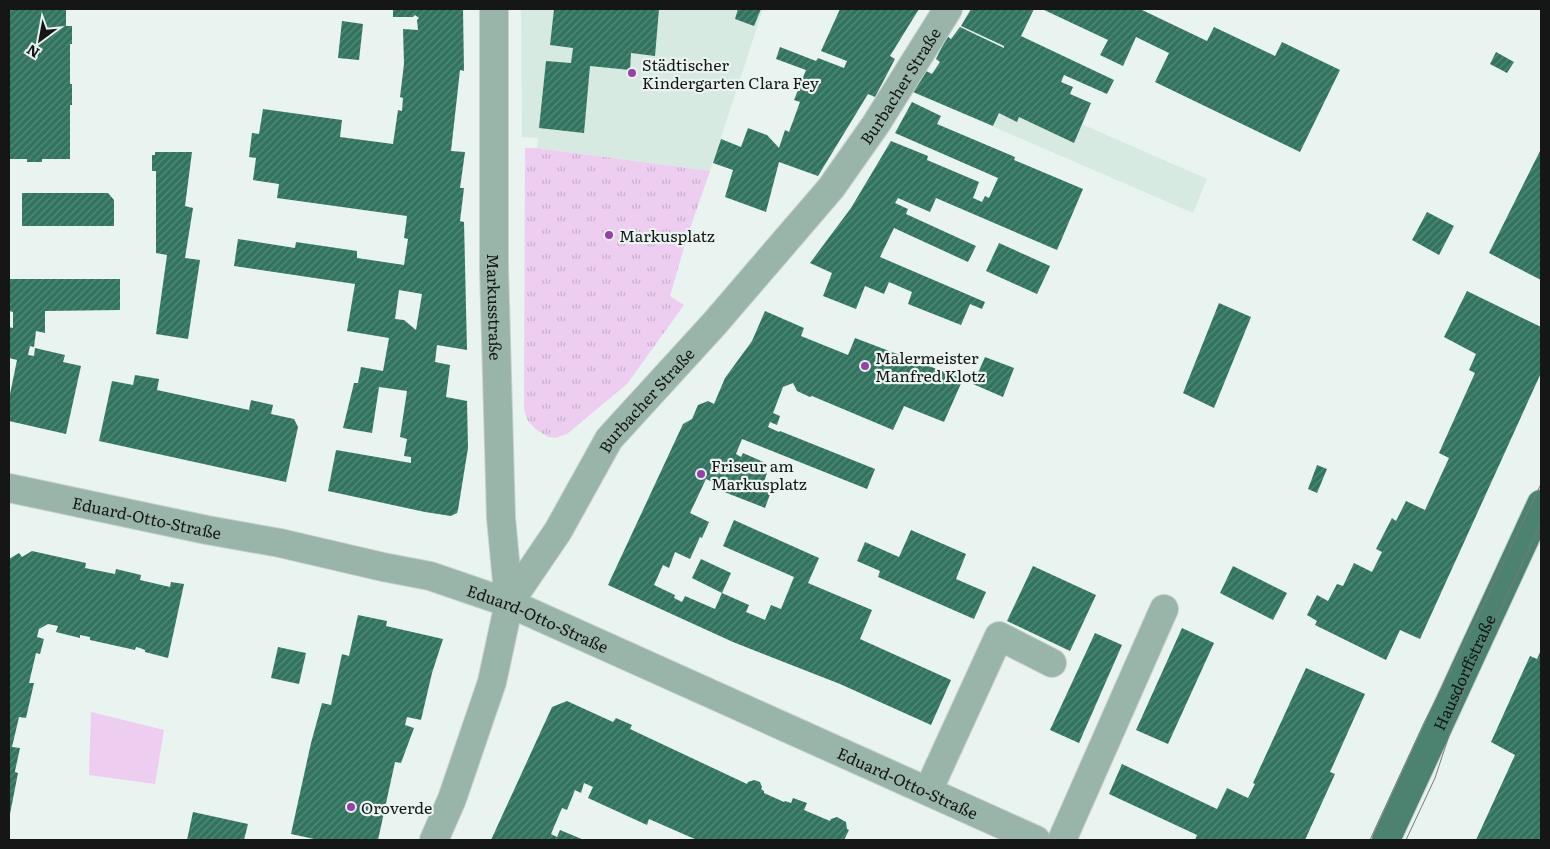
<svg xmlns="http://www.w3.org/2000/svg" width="1550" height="849" viewBox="0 0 1550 849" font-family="Literata,serif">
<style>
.built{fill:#d7eae2}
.grass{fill:url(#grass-tufts)}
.park{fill:#edcdf0}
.building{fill:url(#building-hatch);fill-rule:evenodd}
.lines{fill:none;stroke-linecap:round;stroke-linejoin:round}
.minor-casing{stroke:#c7d0cc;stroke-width:30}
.major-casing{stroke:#c7d0cc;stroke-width:30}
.minor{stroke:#99b5aa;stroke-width:28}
.major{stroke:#4c8270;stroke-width:28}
.tram{stroke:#757b79;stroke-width:1}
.poi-dot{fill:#9c3ea7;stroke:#e9f3ef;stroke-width:2}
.labels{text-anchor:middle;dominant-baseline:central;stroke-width:4.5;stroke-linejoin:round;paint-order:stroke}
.poi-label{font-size:16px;fill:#141716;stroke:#e9f3ef;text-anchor:start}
.street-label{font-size:16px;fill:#141716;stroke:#e9f3ef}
</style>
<defs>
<pattern id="grass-tufts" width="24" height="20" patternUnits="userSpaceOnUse" patternTransform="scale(1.25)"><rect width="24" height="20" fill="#edcdf0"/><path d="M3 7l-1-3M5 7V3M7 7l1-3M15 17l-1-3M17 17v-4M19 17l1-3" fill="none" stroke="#caafcd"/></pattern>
<pattern id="building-hatch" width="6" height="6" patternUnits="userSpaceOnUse" patternTransform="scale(1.25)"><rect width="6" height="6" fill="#307460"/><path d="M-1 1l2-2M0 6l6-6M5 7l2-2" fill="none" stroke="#59897b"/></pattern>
</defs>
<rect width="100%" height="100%" fill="#e9f3ef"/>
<g class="built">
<polygon points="521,9 763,9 710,171 537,148 538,138 522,137"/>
<polygon points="940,62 1207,179 1193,213 913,92 926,71 932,73"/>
</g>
<polygon class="grass" points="525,148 537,148 710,171 687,237 670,296 684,305 627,384 567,434 555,438 548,437 537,430 528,421 524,410"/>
<polygon class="park" points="91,712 164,730 155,784 89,775"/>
<g class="building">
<polygon points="9,9 66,9 66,26 72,26 72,44 70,44 70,84 72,84 72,105 70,105 70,159 42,159 42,162 27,162 27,159 9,159"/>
<path d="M 393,9 L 463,9 L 464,71 L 460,70 L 451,151 L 465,152 L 460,188 L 464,188 L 460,221 L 464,222 L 467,350 L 437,345 L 435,362 L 450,365 L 446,397 L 467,401 L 468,448 L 458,510 L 457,513 L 451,516 L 425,512 L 328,491 L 336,450 L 411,463 L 411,457 L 404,456 L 407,439 L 400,437 L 407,391 L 379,387 L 372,433 L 343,428 L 354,383 L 358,383 L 361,367 L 383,371 L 389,338 L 347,331 L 355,284 L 234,266 L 238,239 L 295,248 L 296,242 L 357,251 L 357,258 L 404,265 L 408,239 L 404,238 L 407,216 L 277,198 L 279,184 L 253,180 L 256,158 L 249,157 L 252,133 L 259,134 L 263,109 L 342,120 L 340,137 L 393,144 L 398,110 L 402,111 L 403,98 L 400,97 L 404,64 L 403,29 L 418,30 L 417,20 L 419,18 L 415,15 L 413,17 L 393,17 ZM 399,290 L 422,294 L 416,330 L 404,320 L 395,319 Z"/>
<polygon points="554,9 659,9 655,56 631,53 630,70 590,66 584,133 539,128 546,61 571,63 573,48 550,45"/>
<polygon points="738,9 761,9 754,26 735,19"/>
<polygon points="840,9 919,9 890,56 895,59 875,97 868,94 818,176 779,162 766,212 725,197 733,170 713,163 721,139 741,147 748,128 767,135 779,148 785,130 789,132 800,102 794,100 806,70 776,59 780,47 816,61 818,58 844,68 847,61 821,51"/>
<polygon points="971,9 1034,9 1021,36 1114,80 1107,94 1064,75 1061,82 1073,87 1070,94 1091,103 1074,143 1019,117 1017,122 999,113 993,126 913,92 926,71 932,74 940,62 936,59 947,36 951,39 960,27 1004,48 1004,46 961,26"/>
<polygon points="1042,9 1140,9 1207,41 1214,27 1275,56 1282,42 1340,70 1300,152 1155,82 1169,53 1136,37 1123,66 1100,55 1108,40"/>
<polygon points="342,21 363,24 359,60 338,58"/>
<polygon points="1496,52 1514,62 1507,73 1490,64"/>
<polygon points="912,102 941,116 937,124 1015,157 1014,160 1083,189 1057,250 936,198 930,212 898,198 895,203 908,209 906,214 976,246 968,262 894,228 880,257 985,302 982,309 970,304 961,325 908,304 912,292 889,282 884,294 865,286 856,309 823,296 832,273 810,263 851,208 891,141 928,156 927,160 979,182 973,198 982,202 985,196 989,198 998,178 895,133"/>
<polygon points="1541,149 1541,280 1489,253"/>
<polygon points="155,152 192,152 185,206 193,208 185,258 200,260 188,339 156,334 167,255 156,253 156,171 152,171 152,155 155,155"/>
<polygon points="22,193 108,193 114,200 114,226 22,226"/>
<polygon points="1427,212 1454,226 1439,255 1412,240"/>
<polygon points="999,243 1050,266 1037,294 986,271"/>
<polygon points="9,279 120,279 120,310 45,311 45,333 36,331 34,347 30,346 28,355 34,356 35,348 65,355 63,362 81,366 66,434 9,421 9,399 17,360 9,358 9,327 13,328 13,312 9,311"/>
<polygon points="1467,291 1541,327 1541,338 1540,341 1541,342 1541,373 1420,639 1400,630 1386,660 1315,625 1317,621 1307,615 1317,595 1328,601 1337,584 1343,586 1354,563 1372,572 1382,552 1376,549 1392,518 1396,521 1406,501 1425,510 1449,458 1439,453 1475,373 1469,370 1476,354 1444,337"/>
<polygon points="1219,303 1251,317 1214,408 1183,393"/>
<polygon points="765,311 804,328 801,336 848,355 855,338 963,379 944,422 904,406 893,430 812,396 810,397 797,391 793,383 783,387 773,413 780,416 777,425 770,422 768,427 779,432 780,431 875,469 867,489 742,439 736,454 741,457 743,453 766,463 762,471 767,473 764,482 773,486 765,508 714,488 717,484 706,479 690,513 709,522 702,538 700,537 690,559 675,552 669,568 663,565 654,585 675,595 674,598 682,602 685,596 715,609 722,593 749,605 746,612 765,620 771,605 781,609 794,577 723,546 734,520 819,558 808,583 872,610 860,639 951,680 931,725 840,684 733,642 608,585 683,424 692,419 698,405 708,401 714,404 725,378 752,341"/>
<polygon points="985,357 1014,368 1003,397 973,384"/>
<polygon points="135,375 159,379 157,390 249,410 251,400 273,405 271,414 294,419 298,427 286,482 99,441 112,381 133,385"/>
<polygon points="1317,465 1327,469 1317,493 1308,489"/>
<polygon points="911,530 966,554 956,579 986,592 974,619 878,577 880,571 857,561 865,542 899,557"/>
<polygon points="32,551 86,563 85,568 115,574 116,569 141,575 140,580 170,587 171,582 184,584 168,658 145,652 145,650 140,648 136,647 135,650 90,640 90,637 80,635 80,638 56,632 58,626 48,624 39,629 37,637 44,639 40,654 36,653 29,683 34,683 26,718 19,717 12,747 20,748 15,771 15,772 18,773 10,814 9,559 19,553 22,557"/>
<polygon points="701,559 731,573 722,593 692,578"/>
<polygon points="1033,566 1096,595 1070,651 1007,621"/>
<polygon points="1233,566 1287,593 1273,620 1220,593"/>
<polygon points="358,615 387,621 386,626 443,639 432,673 421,720 407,717 405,725 414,728 401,763 395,762 378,840 319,840 291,834 311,743 322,703 331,705 342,654 349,656"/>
<polygon points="1182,628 1214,643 1168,744 1136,730"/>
<polygon points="1095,633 1122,645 1079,743 1050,730"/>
<polygon points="278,647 306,653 299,684 271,678"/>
<polygon points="1541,650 1541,840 1476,840 1515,755 1491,742 1530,656 1537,659"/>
<polygon points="1306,668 1365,694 1330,772 1335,774 1305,840 1195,840 1197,835 1109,794 1122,764 1217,809 1227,788 1248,798 1255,784 1253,783"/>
<polygon points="567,701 613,722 616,718 632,725 630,729 747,784 748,782 754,780 760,782 762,787 761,789 764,791 764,793 784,802 785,801 791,803 793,798 807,803 804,810 830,821 831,819 837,817 846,822 847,829 849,830 844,840 697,840 649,819 647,825 588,798 593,787 584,783 581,793 575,790 567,810 562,808 551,834 557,837 560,830 584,840 491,840 552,707"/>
<polygon points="193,812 248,824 244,840 187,840"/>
</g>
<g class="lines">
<g class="minor-casing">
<g id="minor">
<path id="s1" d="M 494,9 L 494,268 L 501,518 L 509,603"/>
<path id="s2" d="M 9,488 L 207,530 L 280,543 L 383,567 L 430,576 L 509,603 L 1036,840"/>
<polyline points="928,791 999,636 1052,663"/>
<path id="s3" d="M 434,840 L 452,799 L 492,682 L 509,603 L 558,531 L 609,439 L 715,323 L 831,188 L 876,124 L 948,9"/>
<polyline points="1062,840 1164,609"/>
</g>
</g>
<g class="major-casing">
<g id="major">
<path id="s4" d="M 1386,840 L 1541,504"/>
</g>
</g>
<use href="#minor" class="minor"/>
<use href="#major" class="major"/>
<g class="tram">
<polyline points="1370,840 1424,723 1473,627 1541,484"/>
<polyline points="1406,840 1435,778 1467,681 1541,523"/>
</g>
</g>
<g class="poi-dot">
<circle cx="632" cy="73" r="5"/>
<circle cx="609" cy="235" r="5"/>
<circle cx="865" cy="366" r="5"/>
<circle cx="701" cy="474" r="5"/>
<circle cx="351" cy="807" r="5"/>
</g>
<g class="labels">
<g class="poi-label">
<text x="642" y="64">Städtischer<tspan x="642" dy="18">Kindergarten Clara Fey</tspan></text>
<text x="619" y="235">Markusplatz</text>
<text x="875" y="357">Malermeister<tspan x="875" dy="18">Manfred Klotz</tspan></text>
<text x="711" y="465">Friseur am<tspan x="711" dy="18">Markusplatz</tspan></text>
<text x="361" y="807">Oroverde</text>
</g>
<g class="street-label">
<text stroke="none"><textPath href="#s3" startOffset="900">Burbacher Straße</textPath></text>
<text stroke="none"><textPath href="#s1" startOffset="298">Markusstraße</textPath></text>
<text stroke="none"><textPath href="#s3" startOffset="495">Burbacher Straße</textPath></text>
<text stroke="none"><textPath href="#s2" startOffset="141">Eduard-Otto-Straße</textPath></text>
<text stroke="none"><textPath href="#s2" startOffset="546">Eduard-Otto-Straße</textPath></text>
<text stroke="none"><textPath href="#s4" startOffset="185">Hausdorffstraße</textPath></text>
<text stroke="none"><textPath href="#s2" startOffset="951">Eduard-Otto-Straße</textPath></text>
</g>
</g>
<rect width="1550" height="849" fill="none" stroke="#141716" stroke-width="20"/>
<g transform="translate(40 40) rotate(212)" stroke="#e9f3ef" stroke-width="4" paint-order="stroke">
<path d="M0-4L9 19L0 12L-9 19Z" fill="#141716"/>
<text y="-8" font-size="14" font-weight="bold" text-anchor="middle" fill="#141716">N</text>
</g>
</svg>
